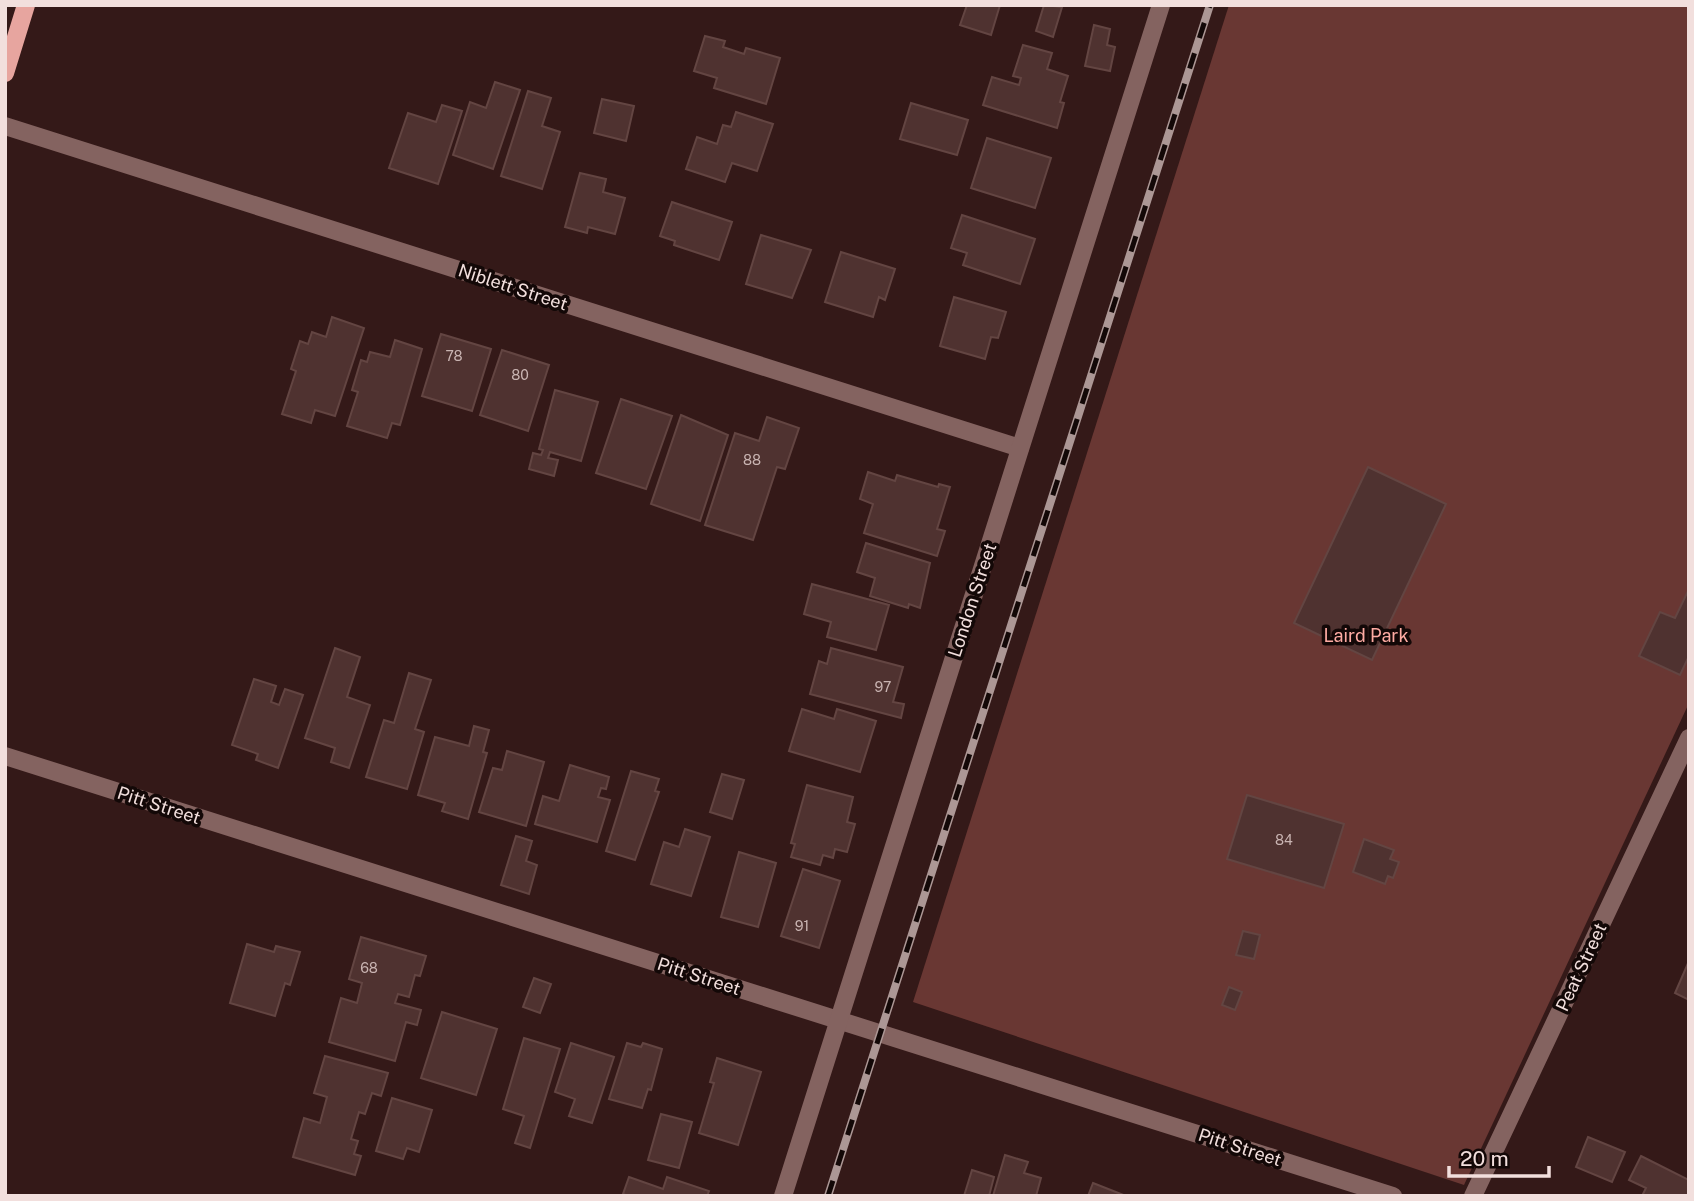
<svg xmlns="http://www.w3.org/2000/svg" width="1694" height="1201" viewBox="0 0 1694 1201" font-family="'Public Sans',sans-serif">
<style>
.green{fill:#693733}
.building{fill:#4f3230;stroke:#634542;stroke-width:2}
.lines{fill:none;stroke-linecap:round;stroke-linejoin:round}
.minor{stroke:#846360;stroke-width:18}
.major{stroke:#e7a59f;stroke-width:18}
.rail-casing{stroke:#ac9795;stroke-width:8}
.rail{stroke:#130807;stroke-width:5;stroke-dasharray:16;stroke-linecap:butt}
.labels{text-anchor:middle;dominant-baseline:central;stroke-width:7;stroke-linejoin:round;paint-order:stroke}
.number-label{font-size:14px;fill:#c9b4b2}
.street-label{font-size:18px;fill:#f2dfdd;stroke:#130807}
.park-label{font-size:18px;fill:#feaba3;stroke:#130807}
</style>
<rect width="100%" height="100%" fill="#341918"/>
<polygon class="green" points="1229,5 1689,5 1689,703 1464,1185 913,1002"/>
<g class="building">
<polygon points="967,5 1000,5 991,35 960,25"/>
<polygon points="1044,5 1062,7 1053,37 1036,31"/>
<polygon points="1094,25 1110,29 1107,45 1115,47 1110,71 1085,66"/>
<polygon points="705,36 725,41 723,47 744,54 746,48 780,58 766,104 714,88 717,78 694,71"/>
<polygon points="1023,45 1052,53 1047,69 1068,76 1060,102 1064,103 1057,128 983,105 992,77 1019,85 1021,78 1013,76"/>
<polygon points="495,82 520,90 493,169 453,155 470,102 486,108"/>
<polygon points="528,91 551,98 542,126 560,132 542,189 501,176"/>
<polygon points="602,99 634,106 626,141 594,133"/>
<polygon points="911,103 968,120 957,155 900,139"/>
<polygon points="442,105 462,111 438,184 389,168 408,113 436,122"/>
<polygon points="736,112 773,124 757,171 732,163 725,182 686,169 697,137 717,144 723,125 731,127"/>
<polygon points="987,138 1051,158 1035,208 971,188"/>
<polygon points="580,173 606,179 603,192 625,198 615,234 588,227 587,233 565,227"/>
<polygon points="672,202 732,222 719,260 674,245 675,241 660,236"/>
<polygon points="962,215 1035,239 1020,284 963,265 967,253 951,248"/>
<polygon points="761,235 811,250 792,298 746,284"/>
<polygon points="841,252 895,269 885,300 879,297 873,317 825,302"/>
<polygon points="954,297 1006,312 998,338 991,337 985,359 940,346"/>
<polygon points="332,317 364,328 335,416 315,410 311,423 282,414 296,371 291,369 300,341 308,344 312,332 326,337"/>
<polygon points="441,334 491,349 472,411 422,396"/>
<polygon points="395,340 422,349 400,425 392,423 387,438 347,426 358,392 352,390 361,360 367,362 370,352 390,357"/>
<polygon points="502,350 549,365 528,431 480,415"/>
<polygon points="555,390 598,402 581,461 550,452 548,458 558,460 554,476 529,469 533,453 541,455 543,450 539,449"/>
<polygon points="621,399 672,416 646,489 596,473"/>
<polygon points="681,415 728,435 700,521 651,504"/>
<polygon points="767,417 799,428 785,469 777,467 753,540 705,525 735,433 759,441"/>
<polygon points="1368,467 1446,504 1372,660 1294,623"/>
<polygon points="868,472 895,481 897,475 938,487 939,484 950,487 937,529 945,531 937,556 864,533 873,504 860,499"/>
<polygon points="866,543 930,563 920,608 909,604 908,608 870,596 875,578 857,572"/>
<polygon points="812,584 889,605 876,650 827,637 831,622 804,614"/>
<polygon points="1689,589 1689,656 1680,675 1639,656 1660,612 1675,618"/>
<polygon points="335,648 360,657 347,697 370,705 349,768 331,762 335,748 305,738"/>
<polygon points="831,648 903,667 893,702 904,704 901,718 810,694 819,661 827,664"/>
<polygon points="409,673 431,680 415,729 424,732 407,789 366,777 384,720 394,723"/>
<polygon points="254,679 276,686 271,702 279,705 285,689 303,695 278,768 256,760 258,754 232,745"/>
<polygon points="802,709 834,719 837,709 876,721 860,772 789,751"/>
<polygon points="474,726 489,730 483,752 487,753 468,819 442,811 445,803 418,795 435,737 469,746"/>
<polygon points="507,751 544,762 526,826 479,812 493,768 502,770"/>
<polygon points="570,765 609,777 606,789 601,788 598,797 610,800 597,842 535,824 543,796 559,801"/>
<polygon points="631,771 659,779 655,791 659,792 635,860 606,851"/>
<polygon points="722,774 744,780 732,819 710,812"/>
<polygon points="807,785 853,797 847,822 855,824 847,852 835,849 833,858 823,855 820,865 791,857 795,844 791,843"/>
<polygon points="1247,795 1344,824 1324,888 1227,859"/>
<polygon points="685,829 710,837 691,896 651,884 664,842 679,847"/>
<polygon points="516,836 532,841 526,861 537,865 529,894 501,885"/>
<polygon points="1364,839 1394,850 1390,859 1399,862 1393,878 1388,876 1385,884 1353,872"/>
<polygon points="739,852 776,863 758,927 721,917"/>
<polygon points="803,869 840,881 819,948 781,936"/>
<polygon points="1243,931 1260,935 1254,959 1236,955"/>
<polygon points="361,937 426,956 420,976 415,975 409,997 398,994 395,1003 421,1010 417,1025 406,1022 395,1061 329,1042 341,998 357,1003 362,983 349,979"/>
<polygon points="247,944 274,952 276,946 300,952 290,985 285,983 275,1016 230,1003"/>
<polygon points="1689,961 1689,1000 1675,993"/>
<polygon points="534,978 551,984 540,1013 523,1007"/>
<polygon points="1229,987 1242,992 1235,1010 1222,1005"/>
<polygon points="442,1012 497,1029 476,1095 421,1078"/>
<polygon points="524,1038 560,1049 530,1148 515,1143 524,1116 503,1109"/>
<polygon points="571,1043 614,1057 592,1123 569,1116 575,1099 555,1092"/>
<polygon points="627,1043 641,1047 643,1043 662,1049 651,1090 648,1089 642,1108 609,1099"/>
<polygon points="325,1056 388,1073 381,1096 372,1093 365,1114 359,1112 351,1139 358,1141 354,1154 361,1156 355,1175 293,1157 304,1118 320,1123 327,1097 314,1093"/>
<polygon points="717,1058 761,1072 738,1145 699,1133 714,1083 710,1082"/>
<polygon points="392,1098 432,1110 419,1152 407,1148 403,1159 376,1151"/>
<polygon points="661,1114 692,1122 679,1168 648,1160"/>
<polygon points="1588,1137 1625,1152 1612,1182 1576,1167"/>
<polygon points="1005,1155 1028,1162 1024,1173 1041,1178 1036,1196 993,1196"/>
<polygon points="1641,1156 1689,1180 1689,1196 1642,1196 1646,1188 1629,1180"/>
<polygon points="972,1170 994,1177 989,1196 964,1196"/>
<polygon points="629,1177 663,1189 667,1177 709,1191 707,1196 628,1196 623,1194"/>
<polygon points="1093,1183 1126,1196 1088,1196"/>
</g>
<g class="lines">
<g class="minor">
<polyline points="5,126 1020,448"/>
<polyline points="5,756 1393,1196"/>
<polyline points="783,1196 1161,5"/>
<polyline points="1473,1196 1689,738"/>
</g>
<polyline class="major" points="5,73 26,5"/>
<g class="rail-casing">
<polyline id="rail" points="828,1196 1210,5"/>
</g>
<use href="#rail" class="rail"/>
</g>
<g class="labels">
<g class="number-label">
<text x="454" y="356">78</text>
<text x="520" y="375">80</text>
<text x="752" y="460">88</text>
<text x="883" y="687">97</text>
<text x="1284" y="840">84</text>
<text x="802" y="926">91</text>
<text x="369" y="968">68</text>
</g>
<g class="street-label">
<text transform="translate(513 287) rotate(18)">Niblett Street</text>
<text transform="translate(972 600) rotate(-72)">London Street</text>
<text transform="translate(159 805) rotate(18)">Pitt Street</text>
<text transform="translate(1581 967) rotate(-65)">Peat Street</text>
<text transform="translate(699 976) rotate(18)">Pitt Street</text>
<text transform="translate(1240 1147) rotate(18)">Pitt Street</text>
</g>
<g class="park-label">
<text x="1366" y="635">Laird Park</text>
</g>
</g>
<rect width="1694" height="1201" fill="none" stroke="#f2dfdd" stroke-width="14"/>
<path d="M1449 1166v10h100v-10" fill="none" stroke="#f2dfdd" stroke-width="3.5"/>
<text x="1460" y="1166" font-size="21" fill="#f2dfdd" stroke="#130807" stroke-width="5" paint-order="stroke">20 m</text>
</svg>
